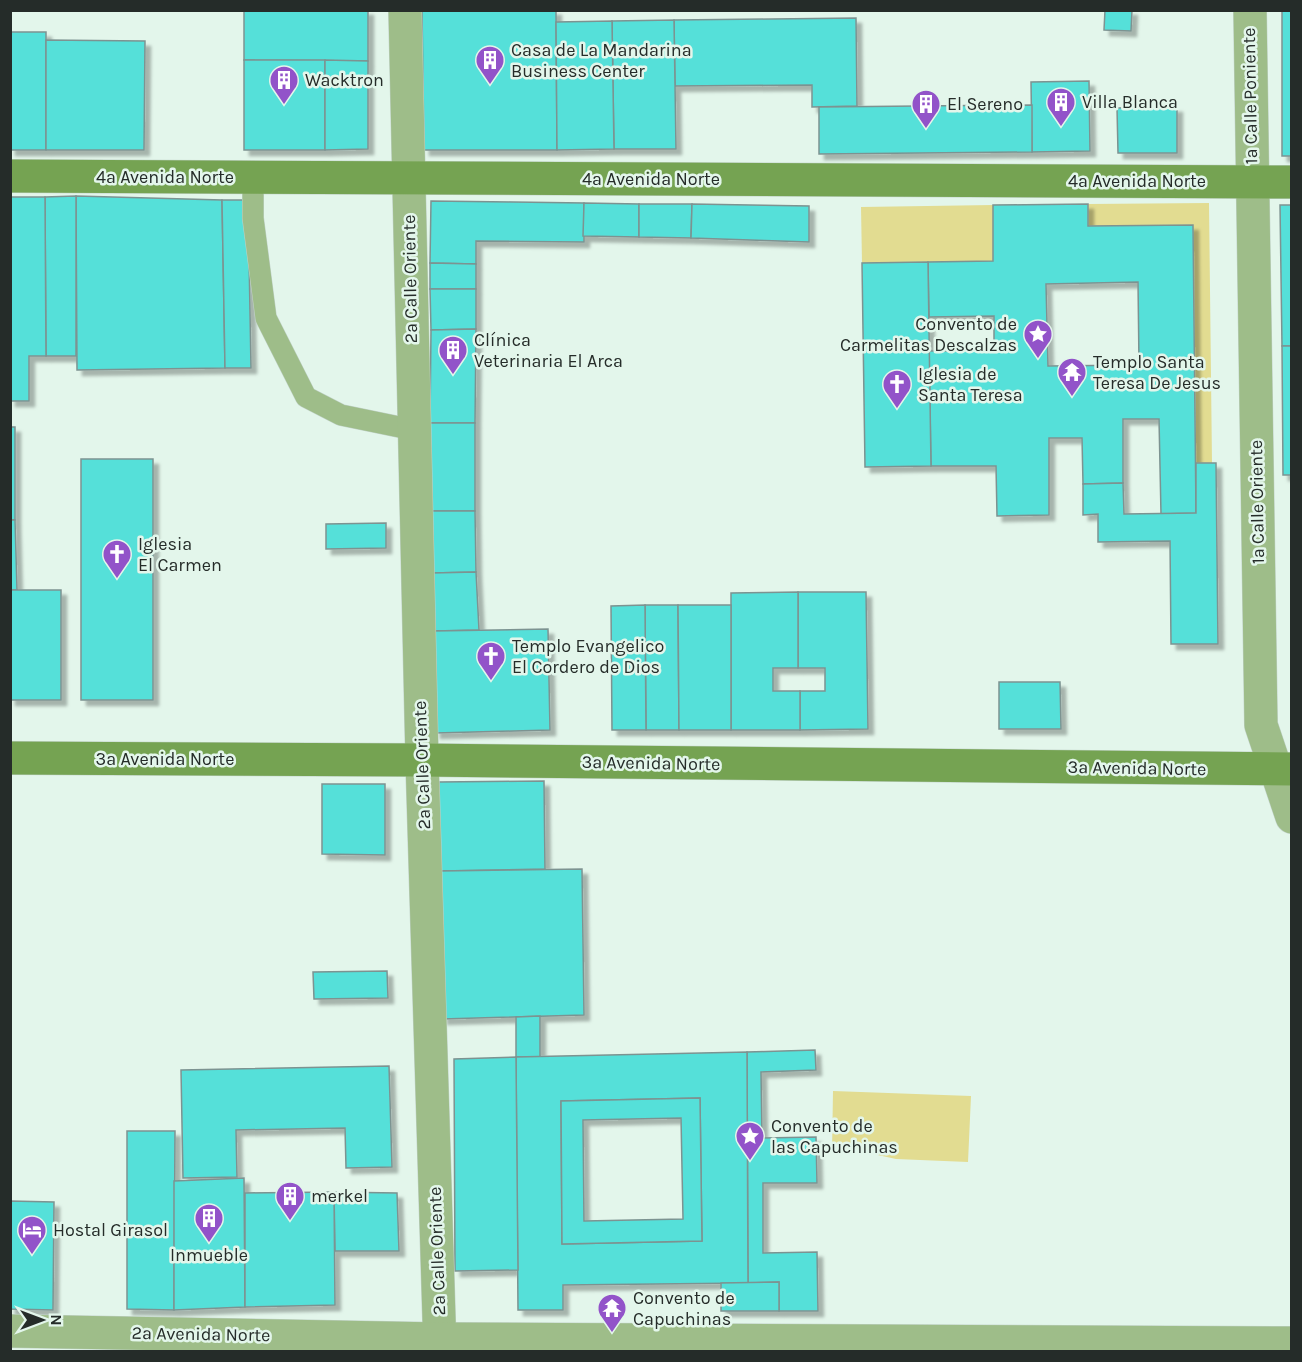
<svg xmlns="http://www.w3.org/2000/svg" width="1302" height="1362" viewBox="0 0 1302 1362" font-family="Karla,sans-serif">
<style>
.green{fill:#e2dc91}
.building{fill:#54e0d9;stroke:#7d9391;stroke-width:1.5;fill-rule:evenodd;filter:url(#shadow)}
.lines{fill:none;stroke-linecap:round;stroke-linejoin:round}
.lane-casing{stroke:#c1d2c8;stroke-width:22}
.street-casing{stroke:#c1d2c8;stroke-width:34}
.secondary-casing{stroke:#c1d2c8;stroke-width:34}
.lane{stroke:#9ebd89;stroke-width:21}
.street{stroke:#9ebd89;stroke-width:33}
.secondary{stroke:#75a352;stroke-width:33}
.labels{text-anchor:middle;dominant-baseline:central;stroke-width:5;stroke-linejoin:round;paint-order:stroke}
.poi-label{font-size:18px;fill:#252c29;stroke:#e3f6eb;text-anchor:start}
.street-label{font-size:18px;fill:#252c29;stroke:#e3f6eb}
</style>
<defs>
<filter id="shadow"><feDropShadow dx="5.5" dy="5.5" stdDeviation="1.5" flood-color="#0004"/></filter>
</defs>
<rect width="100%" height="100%" fill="#e3f6eb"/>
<g class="green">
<polygon points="1209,203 1212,463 1196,463 1193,225 1088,226 1088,204"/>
<polygon points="993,205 993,261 862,263 861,207"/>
<polygon points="833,1091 971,1096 968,1162 896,1159 864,1152 832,1152"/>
</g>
<g class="building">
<polygon points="244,10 368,10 368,61 244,60"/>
<polygon points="422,10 556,10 557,150 424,150"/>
<polygon points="1105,10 1132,10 1131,31 1104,30"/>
<rect x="1282" y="10" width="10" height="146"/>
<polygon points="856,18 857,106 812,107 812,85 675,86 674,20"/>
<polygon points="674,20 676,149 614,149 612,21"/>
<polygon points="612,21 614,149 557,150 556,22"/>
<rect x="10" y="32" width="36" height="118"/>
<polygon points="46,40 145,41 144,150 46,150"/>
<rect x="244" y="60" width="81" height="90"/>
<polygon points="325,60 368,61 368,149 325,150"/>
<polygon points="1089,81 1090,151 1032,152 1031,82"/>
<polygon points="1032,105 1032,152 819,154 819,107"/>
<polygon points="1177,107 1177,153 1118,153 1117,108"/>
<polygon points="76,196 222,200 225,368 77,370"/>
<polygon points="76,196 76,356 46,356 45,197"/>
<polygon points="10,197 45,197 46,356 29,356 29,401 10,401"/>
<polygon points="222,200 248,200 251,368 225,368"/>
<polygon points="431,201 584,203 584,242 476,241 476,264 430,263"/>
<polygon points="584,203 639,204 639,237 583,236"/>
<polygon points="639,204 692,204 691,238 639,237"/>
<polygon points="692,204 809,206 809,242 691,238"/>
<path d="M 1088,204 L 1088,226 L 1193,225 L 1196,513 L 1161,514 L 1159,419 L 1123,419 L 1123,483 L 1083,484 L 1082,438 L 1049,438 L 1049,515 L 997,516 L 996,466 L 931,466 L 929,351 L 994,351 L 994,316 L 929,317 L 928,262 L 993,261 L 993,205 ZM 1138,282 L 1139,365 L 1048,366 L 1046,284 Z"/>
<polygon points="1280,205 1292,205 1292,346 1282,346"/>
<polygon points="928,262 931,466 865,467 862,263"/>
<polygon points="430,263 476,264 476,289 430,289"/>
<polygon points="430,289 476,289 476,329 431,330"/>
<polygon points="476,329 475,423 430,423 431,330"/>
<polygon points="1282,346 1292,346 1292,475 1283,475"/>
<polygon points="430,423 475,423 475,511 431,511"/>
<rect x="10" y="427" width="5" height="93"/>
<rect x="81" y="459" width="72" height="241"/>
<polygon points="1196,463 1216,463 1218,644 1171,644 1170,541 1098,542 1098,514 1083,515 1083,484 1123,483 1124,514 1196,513"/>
<polygon points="431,511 475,511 476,572 432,573"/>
<polygon points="10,520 15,520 17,590 10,590"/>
<polygon points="386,523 386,548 326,549 326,524"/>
<polygon points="476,572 479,630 433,631 432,573"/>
<rect x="10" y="590" width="51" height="110"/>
<polygon points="798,592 866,592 868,729 800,730 800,691 825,691 825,668 798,668"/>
<polygon points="798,592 798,668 773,668 773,691 800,691 800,730 731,730 731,593"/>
<polygon points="645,605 678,605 679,730 646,730"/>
<polygon points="645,605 646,730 612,730 611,606"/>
<polygon points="678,605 731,605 731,730 679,730"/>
<polygon points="548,629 550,730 435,733 433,631"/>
<polygon points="999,682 1060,682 1061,729 999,729"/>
<polygon points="544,781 545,869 440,871 439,782"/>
<polygon points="322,784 385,784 385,855 322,854"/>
<polygon points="582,869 584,1015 442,1019 440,871"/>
<polygon points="387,971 388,998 314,999 313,972"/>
<polygon points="540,1016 540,1057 516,1057 516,1017"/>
<polygon points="815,1050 816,1070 761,1072 762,1138 816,1137 817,1183 763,1183 763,1253 817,1252 818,1311 779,1311 779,1282 748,1283 747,1052"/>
<path d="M 747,1052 L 748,1283 L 563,1285 L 563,1310 L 518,1310 L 516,1057 ZM 700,1098 L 702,1241 L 562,1244 L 561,1101 Z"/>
<polygon points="516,1057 518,1270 455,1271 454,1059"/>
<polygon points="389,1066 392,1167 346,1168 345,1128 236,1130 237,1177 183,1178 181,1070"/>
<path d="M 700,1098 L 702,1241 L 562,1244 L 561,1101 ZM 681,1118 L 683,1219 L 584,1221 L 583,1120 Z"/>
<polygon points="127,1131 175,1131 174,1310 127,1309"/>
<polygon points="244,1178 245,1307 174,1310 174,1181"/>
<polygon points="334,1192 397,1193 399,1251 335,1251"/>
<polygon points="334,1192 335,1305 245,1307 245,1193"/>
<polygon points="10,1201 54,1202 53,1310 10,1309"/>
<polygon points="779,1282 779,1311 721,1311 721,1283"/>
</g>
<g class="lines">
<g class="lane-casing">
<polyline id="lane" points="253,177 253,218 266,318 306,397 341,415 414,430"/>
</g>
<g class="street-casing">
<g id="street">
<polyline points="405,10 422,760 440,1352"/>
<polyline points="1250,10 1261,725 1292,817"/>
<polyline points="10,1331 440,1339 1292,1343"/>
</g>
</g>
<g class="secondary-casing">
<g id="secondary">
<polyline points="10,176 1292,182"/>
<polyline points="10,758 422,760 1292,769"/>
</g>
</g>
<use href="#lane" class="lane"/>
<use href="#street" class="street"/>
<use href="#secondary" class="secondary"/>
</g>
<defs>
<g id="building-pin" transform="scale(1.5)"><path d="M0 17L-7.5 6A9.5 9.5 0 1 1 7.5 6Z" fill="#9253c9" stroke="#e3f6eb"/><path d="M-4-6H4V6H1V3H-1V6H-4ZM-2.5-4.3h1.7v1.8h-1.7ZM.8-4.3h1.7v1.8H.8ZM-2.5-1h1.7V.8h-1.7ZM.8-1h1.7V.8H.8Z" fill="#fff"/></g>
<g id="sight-pin" transform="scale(1.5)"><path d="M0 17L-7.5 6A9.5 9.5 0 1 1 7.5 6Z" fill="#9253c9" stroke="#e3f6eb"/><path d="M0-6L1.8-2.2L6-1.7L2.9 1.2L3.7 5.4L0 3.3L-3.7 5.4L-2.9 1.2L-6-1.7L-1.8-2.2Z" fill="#fff"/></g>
<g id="temple-pin" transform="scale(1.5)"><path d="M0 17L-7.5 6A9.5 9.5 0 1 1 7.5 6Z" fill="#9253c9" stroke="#e3f6eb"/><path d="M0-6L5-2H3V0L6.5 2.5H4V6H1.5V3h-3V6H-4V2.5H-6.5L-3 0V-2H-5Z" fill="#fff"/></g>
<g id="church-pin" transform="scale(1.5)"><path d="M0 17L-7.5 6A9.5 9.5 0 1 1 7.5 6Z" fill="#9253c9" stroke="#e3f6eb"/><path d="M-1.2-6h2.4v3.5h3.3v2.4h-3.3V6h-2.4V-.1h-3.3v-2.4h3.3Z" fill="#fff"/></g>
<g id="hotel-pin" transform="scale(1.5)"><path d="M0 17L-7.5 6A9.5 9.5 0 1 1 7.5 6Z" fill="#9253c9" stroke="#e3f6eb"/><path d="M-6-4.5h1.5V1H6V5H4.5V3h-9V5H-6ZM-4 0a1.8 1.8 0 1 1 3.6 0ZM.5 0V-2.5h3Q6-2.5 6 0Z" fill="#fff"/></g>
</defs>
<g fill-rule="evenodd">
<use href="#building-pin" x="490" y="60"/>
<use href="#building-pin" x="284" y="80"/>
<use href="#building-pin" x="1061" y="102"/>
<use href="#building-pin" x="926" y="104"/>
<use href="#sight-pin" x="1038" y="334"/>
<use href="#building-pin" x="453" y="350"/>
<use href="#temple-pin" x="1072" y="372"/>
<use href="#church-pin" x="897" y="384"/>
<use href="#church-pin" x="117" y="554"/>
<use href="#church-pin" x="491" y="656"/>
<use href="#sight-pin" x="750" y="1136"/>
<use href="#building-pin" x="290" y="1196"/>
<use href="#building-pin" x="209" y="1218"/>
<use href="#hotel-pin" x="32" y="1230"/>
<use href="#temple-pin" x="612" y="1308"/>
</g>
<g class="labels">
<g class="poi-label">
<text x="511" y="50">Casa de La Mandarina<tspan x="511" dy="21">Business Center</tspan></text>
<text x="305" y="80">Wacktron</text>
<text x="1082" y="102">Villa Blanca</text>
<text x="947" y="104">El Sereno</text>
<text x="1017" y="324" text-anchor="end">Convento de<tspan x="1017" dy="21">Carmelitas Descalzas</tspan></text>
<text x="474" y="340">Clínica<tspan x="474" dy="21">Veterinaria El Arca</tspan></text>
<text x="1093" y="362">Templo Santa<tspan x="1093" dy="21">Teresa De Jesus</tspan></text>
<text x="918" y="374">Iglesia de<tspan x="918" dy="21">Santa Teresa</tspan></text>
<text x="138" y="544">Iglesia<tspan x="138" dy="21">El Carmen</tspan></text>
<text x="512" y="646">Templo Evangelico<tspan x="512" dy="21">El Cordero de Dios</tspan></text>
<text x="771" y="1126">Convento de<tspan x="771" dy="21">las Capuchinas</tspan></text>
<text x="311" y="1196">merkel</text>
<text x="53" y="1230">Hostal Girasol</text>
<text x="209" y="1255" text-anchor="middle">Inmueble</text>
<text x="633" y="1298">Convento de<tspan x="633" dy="21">Capuchinas</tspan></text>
</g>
<g class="street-label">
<text transform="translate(1250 96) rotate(-91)">1a Calle Poniente</text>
<text x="165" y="177">4a Avenida Norte</text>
<text x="651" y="179">4a Avenida Norte</text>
<text x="1137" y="181">4a Avenida Norte</text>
<text transform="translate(410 279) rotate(-91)">2a Calle Oriente</text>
<text transform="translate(1257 502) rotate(-91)">1a Calle Oriente</text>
<text x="165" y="759">3a Avenida Norte</text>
<text transform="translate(651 763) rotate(1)">3a Avenida Norte</text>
<text transform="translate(422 765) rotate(-92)">2a Calle Oriente</text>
<text transform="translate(1137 768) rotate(1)">3a Avenida Norte</text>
<text transform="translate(437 1251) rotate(-92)">2a Calle Oriente</text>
<text transform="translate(201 1334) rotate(1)">2a Avenida Norte</text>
</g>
</g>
<rect width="1302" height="1362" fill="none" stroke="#252c29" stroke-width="24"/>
<g transform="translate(42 1320) rotate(90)" stroke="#e3f6eb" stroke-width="4.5" paint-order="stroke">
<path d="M0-4.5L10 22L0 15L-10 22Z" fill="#252c29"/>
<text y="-9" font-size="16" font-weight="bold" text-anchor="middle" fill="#252c29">N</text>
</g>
</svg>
